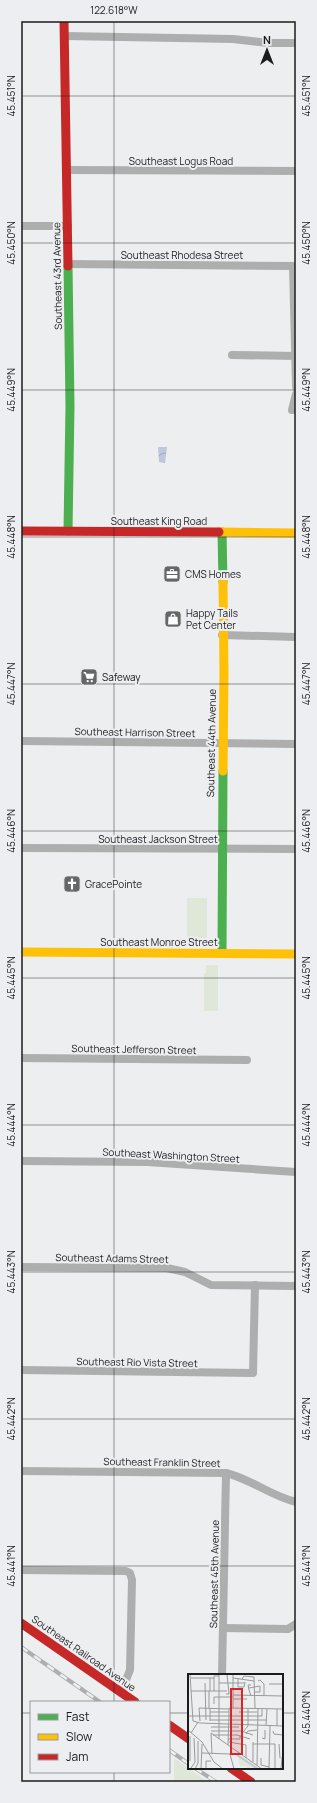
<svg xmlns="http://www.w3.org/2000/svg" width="317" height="1803" viewBox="0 0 317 1803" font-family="Manrope,sans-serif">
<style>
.green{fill:#dfe8d8}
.water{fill:url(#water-waves)}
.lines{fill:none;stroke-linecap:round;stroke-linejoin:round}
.street{stroke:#aeaeaf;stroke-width:8}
.fast{stroke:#4caf50;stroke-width:9}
.slow{stroke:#ffc107;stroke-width:9}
.jam{stroke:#c62828;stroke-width:9}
.rail-casing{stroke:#afaeaf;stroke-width:4}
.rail{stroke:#eceef1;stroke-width:2.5;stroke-dasharray:8;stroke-linecap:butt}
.ticks{fill:none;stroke:#1c1c1d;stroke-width:1;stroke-opacity:0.45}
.labels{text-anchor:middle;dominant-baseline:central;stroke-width:4;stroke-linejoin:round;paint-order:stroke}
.street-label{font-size:10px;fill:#1c1c1d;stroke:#eceef1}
.poi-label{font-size:10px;fill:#1c1c1d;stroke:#eceef1;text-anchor:start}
.inset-river{fill:none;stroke:#bbc8de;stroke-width:2}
.inset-road{fill:none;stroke:#999a9c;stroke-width:1}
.view{fill:#d62828;fill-opacity:0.15;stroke:#d62828;stroke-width:2}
.inset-edge{fill:none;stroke:#1c1c1d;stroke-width:2}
.neatline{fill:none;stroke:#1c1c1d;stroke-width:1.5}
.ticks-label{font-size:10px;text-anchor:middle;fill:#1c1c1d}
</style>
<defs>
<pattern id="water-waves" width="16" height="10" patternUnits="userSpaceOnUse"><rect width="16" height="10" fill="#bbc8de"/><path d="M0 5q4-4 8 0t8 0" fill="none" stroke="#a0abbe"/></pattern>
</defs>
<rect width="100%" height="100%" fill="#edeef0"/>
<g class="green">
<rect x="187" y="898" width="20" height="40"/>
<polygon points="206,965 218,965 218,1011 204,1011 204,973 206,973"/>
<polygon points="174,1758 208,1782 174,1782"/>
</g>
<polygon class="water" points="158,447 167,447 165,463 159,462"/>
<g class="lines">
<g class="street">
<polyline points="65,36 233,39 268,43 296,43"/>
<polyline points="67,170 296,171"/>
<polyline points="21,226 68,226"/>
<polyline points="68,264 296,266"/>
<polyline points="293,266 296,387"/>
<polyline points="232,355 296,356"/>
<polyline points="292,410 296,394"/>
<polyline points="222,635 296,637"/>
<polyline points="21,741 296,744"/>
<polyline points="21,848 296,849"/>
<polyline points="21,1058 247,1060"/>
<polyline points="21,1161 147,1162 296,1172"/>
<polyline points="21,1267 167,1268 185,1272 211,1285 296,1286"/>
<polyline points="21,1370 253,1373 255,1285"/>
<path d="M 21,1471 L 226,1473 C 251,1479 271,1496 296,1502"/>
<polyline points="21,1570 126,1571 130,1573 132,1580 130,1670 121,1692"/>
<polyline points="223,1628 288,1629 296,1624"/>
<polyline points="222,1675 226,1473"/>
</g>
<g class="fast">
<polyline points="68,266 70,406 68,531"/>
<polyline points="222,532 223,582"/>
<polyline points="222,953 223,771"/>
</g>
<g class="slow">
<polyline points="219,532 296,533"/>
<polyline points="223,771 224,673 223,582"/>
<polyline points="21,952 296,954"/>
</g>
<g class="jam">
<polyline points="64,21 68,266"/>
<polyline points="21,531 219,532"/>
<polyline points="21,1623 135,1702"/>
<polyline points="169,1725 189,1739"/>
<polyline points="231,1768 251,1782"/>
</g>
<g class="rail-casing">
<g id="rail">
<polyline points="21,1647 100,1702"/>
<polyline points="169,1750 189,1764"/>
<polyline points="195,1768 216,1782"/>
</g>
</g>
<use href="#rail" class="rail"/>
</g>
<path class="ticks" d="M 114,21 L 114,1702M 21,96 L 296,96M 21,243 L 296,243M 21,390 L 296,390M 21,537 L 296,537M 21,684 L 296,684M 21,831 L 296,831M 21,978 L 296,978M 21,1125 L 296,1125M 21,1272 L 296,1272M 21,1419 L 296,1419M 21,1566 L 296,1566M 21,1713 L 31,1713M 169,1713 L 189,1713M 282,1713 L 296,1713M 114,1772 L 114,1782"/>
<defs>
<g id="office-square" transform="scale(0.9)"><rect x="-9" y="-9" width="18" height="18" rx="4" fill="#656667" stroke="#eceef1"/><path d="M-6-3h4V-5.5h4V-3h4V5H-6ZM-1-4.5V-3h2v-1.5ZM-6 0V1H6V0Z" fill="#fff"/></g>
<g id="shop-square" transform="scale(0.9)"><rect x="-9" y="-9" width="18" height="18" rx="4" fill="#656667" stroke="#eceef1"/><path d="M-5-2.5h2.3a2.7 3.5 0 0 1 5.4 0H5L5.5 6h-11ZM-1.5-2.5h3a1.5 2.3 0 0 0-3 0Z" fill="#fff"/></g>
<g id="supermarket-square" transform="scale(0.9)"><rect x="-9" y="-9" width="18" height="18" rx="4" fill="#656667" stroke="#eceef1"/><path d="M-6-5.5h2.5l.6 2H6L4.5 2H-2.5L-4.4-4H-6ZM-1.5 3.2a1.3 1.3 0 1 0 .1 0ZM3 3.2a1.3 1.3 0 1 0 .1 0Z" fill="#fff"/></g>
<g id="church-square" transform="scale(0.9)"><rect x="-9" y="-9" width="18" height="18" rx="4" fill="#656667" stroke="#eceef1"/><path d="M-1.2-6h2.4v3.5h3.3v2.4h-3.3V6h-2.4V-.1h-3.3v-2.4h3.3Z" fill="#fff"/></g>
</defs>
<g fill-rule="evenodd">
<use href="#office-square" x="172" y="574"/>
<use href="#shop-square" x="173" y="619"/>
<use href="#supermarket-square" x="89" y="677"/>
<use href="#church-square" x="72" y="884"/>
</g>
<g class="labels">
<g class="street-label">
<text x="181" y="161">Southeast Logus Road</text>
<text x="182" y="255">Southeast Rhodesa Street</text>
<text transform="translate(57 276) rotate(-91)">Southeast 43rd Avenue</text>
<text x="159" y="521">Southeast King Road</text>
<text transform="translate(135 732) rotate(1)">Southeast Harrison Street</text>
<text transform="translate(211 743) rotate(-89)">Southeast 44th Avenue</text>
<text x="158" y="839">Southeast Jackson Street</text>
<text x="159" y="942">Southeast Monroe Street</text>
<text transform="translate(134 1049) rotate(1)">Southeast Jefferson Street</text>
<text transform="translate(171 1155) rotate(3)">Southeast Washington Street</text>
<text transform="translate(112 1258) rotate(1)">Southeast Adams Street</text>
<text transform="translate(137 1362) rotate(1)">Southeast Rio Vista Street</text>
<text transform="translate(162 1462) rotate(1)">Southeast Franklin Street</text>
<text transform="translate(214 1574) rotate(-89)">Southeast 45th Avenue</text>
<text transform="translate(84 1653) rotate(35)">Southeast Railroad Avenue</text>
</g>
<g class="poi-label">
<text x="185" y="574">CMS Homes</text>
<text x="186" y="613">Happy Tails<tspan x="186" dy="12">Pet Center</tspan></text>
<text x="102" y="677">Safeway</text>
<text x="85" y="884">GracePointe</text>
</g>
</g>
<g transform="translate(188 1674)">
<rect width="95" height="95" fill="#edeef0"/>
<path d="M 49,78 L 72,95 L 63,93 L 59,95 L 59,92 L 52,92 Z" fill="#dfe8d8"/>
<path class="inset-river" d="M 49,81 L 70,95"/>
<path class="inset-road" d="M 2,0 L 5,47 L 12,49 L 95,52M 45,0 L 45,34M 3,4 L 26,4M 22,4 L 22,17M 45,4 L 66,7M 50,4 L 50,13 L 56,13 L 57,8M 54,5 L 56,2 L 66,3 L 67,34M 70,7 L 72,6 L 76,10 L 76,22M 17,9 L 18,46M 31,9 L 57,9M 81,10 L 95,10M 63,11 L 60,11 L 61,16 L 63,22M 61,14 L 72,12 L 72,18 L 67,18M 3,17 L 39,17M 21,17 L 21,34M 26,17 L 26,2 L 31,2M 38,20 L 41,20 L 39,0M 45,21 L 95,22M 45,25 L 59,25M 26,30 L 26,23 L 45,23M 22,34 L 22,47M 22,38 L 41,38M 51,38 L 69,38M 0,42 L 41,42 L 41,34 L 95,35M 22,46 L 79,46M 12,47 L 11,34 L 41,35M 78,51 L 79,35M 89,52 L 89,35M 23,53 L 51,53M 0,56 L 14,68 L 26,88 L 35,95M 23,57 L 53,57 L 65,61M 85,57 L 86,60 L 95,61M 55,58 L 60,52 L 60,35M 3,59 L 10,48M 23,59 L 74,95M 23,59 L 24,80M 58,60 L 60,57 L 69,56M 25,61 L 49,61 L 62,65M 74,64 L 77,65 L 77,56M 31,65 L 31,0M 40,65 L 52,65 L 52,62M 41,68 L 58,71 L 58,84M 65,70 L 87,70 L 87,95M 91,70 L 92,84M 40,71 L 41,42 L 74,42 L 74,35M 14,79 L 42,80 L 46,95M 73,84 L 73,91 L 81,93M 2,87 L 2,62M 65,88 L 65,68M 69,91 L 70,35M 3,94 L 7,88 L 6,64M 7,95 L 10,89 L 10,67M 13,95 L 14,70M 18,95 L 18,87 L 23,87M 81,95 L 82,52M 93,95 L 94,83"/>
<path class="view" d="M 43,15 L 54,15 L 54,80 L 43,80 Z"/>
<rect width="95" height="95" class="inset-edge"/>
</g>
<rect width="317" height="1803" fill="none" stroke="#eceef1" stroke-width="44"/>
<rect x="30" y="1701" width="140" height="72" fill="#eceef1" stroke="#999a9c"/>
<rect x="38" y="1714" width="20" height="6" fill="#4caf50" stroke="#999a9c"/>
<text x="66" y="1721" font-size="12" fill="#1c1c1d">Fast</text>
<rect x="38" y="1734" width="20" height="6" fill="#ffc107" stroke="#999a9c"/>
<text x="66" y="1741" font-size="12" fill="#1c1c1d">Slow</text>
<rect x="38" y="1754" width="20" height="6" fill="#c62828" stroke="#999a9c"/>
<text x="66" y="1761" font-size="12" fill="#1c1c1d">Jam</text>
<g transform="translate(267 50)" stroke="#eceef1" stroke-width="3" paint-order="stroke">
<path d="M0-3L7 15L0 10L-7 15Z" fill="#1c1c1d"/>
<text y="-6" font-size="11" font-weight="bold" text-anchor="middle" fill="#1c1c1d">N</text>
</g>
<rect x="22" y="22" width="273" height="1759" class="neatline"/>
<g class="ticks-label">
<text x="114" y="14">122.618°W</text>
<text transform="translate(11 96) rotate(-90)" y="4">45.451°N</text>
<text transform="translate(306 96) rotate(-90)" y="4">45.451°N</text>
<text transform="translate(11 243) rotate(-90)" y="4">45.450°N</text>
<text transform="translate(306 243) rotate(-90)" y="4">45.450°N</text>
<text transform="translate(11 390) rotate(-90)" y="4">45.449°N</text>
<text transform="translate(306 390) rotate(-90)" y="4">45.449°N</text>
<text transform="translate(11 537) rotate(-90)" y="4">45.448°N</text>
<text transform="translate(306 537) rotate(-90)" y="4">45.448°N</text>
<text transform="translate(11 684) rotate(-90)" y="4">45.447°N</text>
<text transform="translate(306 684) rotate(-90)" y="4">45.447°N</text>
<text transform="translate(11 831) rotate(-90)" y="4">45.446°N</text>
<text transform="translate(306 831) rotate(-90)" y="4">45.446°N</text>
<text transform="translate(11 978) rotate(-90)" y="4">45.445°N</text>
<text transform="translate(306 978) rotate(-90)" y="4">45.445°N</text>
<text transform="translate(11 1125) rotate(-90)" y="4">45.444°N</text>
<text transform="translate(306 1125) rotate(-90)" y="4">45.444°N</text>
<text transform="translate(11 1272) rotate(-90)" y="4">45.443°N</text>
<text transform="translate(306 1272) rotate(-90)" y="4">45.443°N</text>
<text transform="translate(11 1419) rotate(-90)" y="4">45.442°N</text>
<text transform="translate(306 1419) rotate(-90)" y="4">45.442°N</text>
<text transform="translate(11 1566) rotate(-90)" y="4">45.441°N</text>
<text transform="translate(306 1566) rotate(-90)" y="4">45.441°N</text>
<text transform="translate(306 1713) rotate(-90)" y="4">45.440°N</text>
</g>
</svg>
